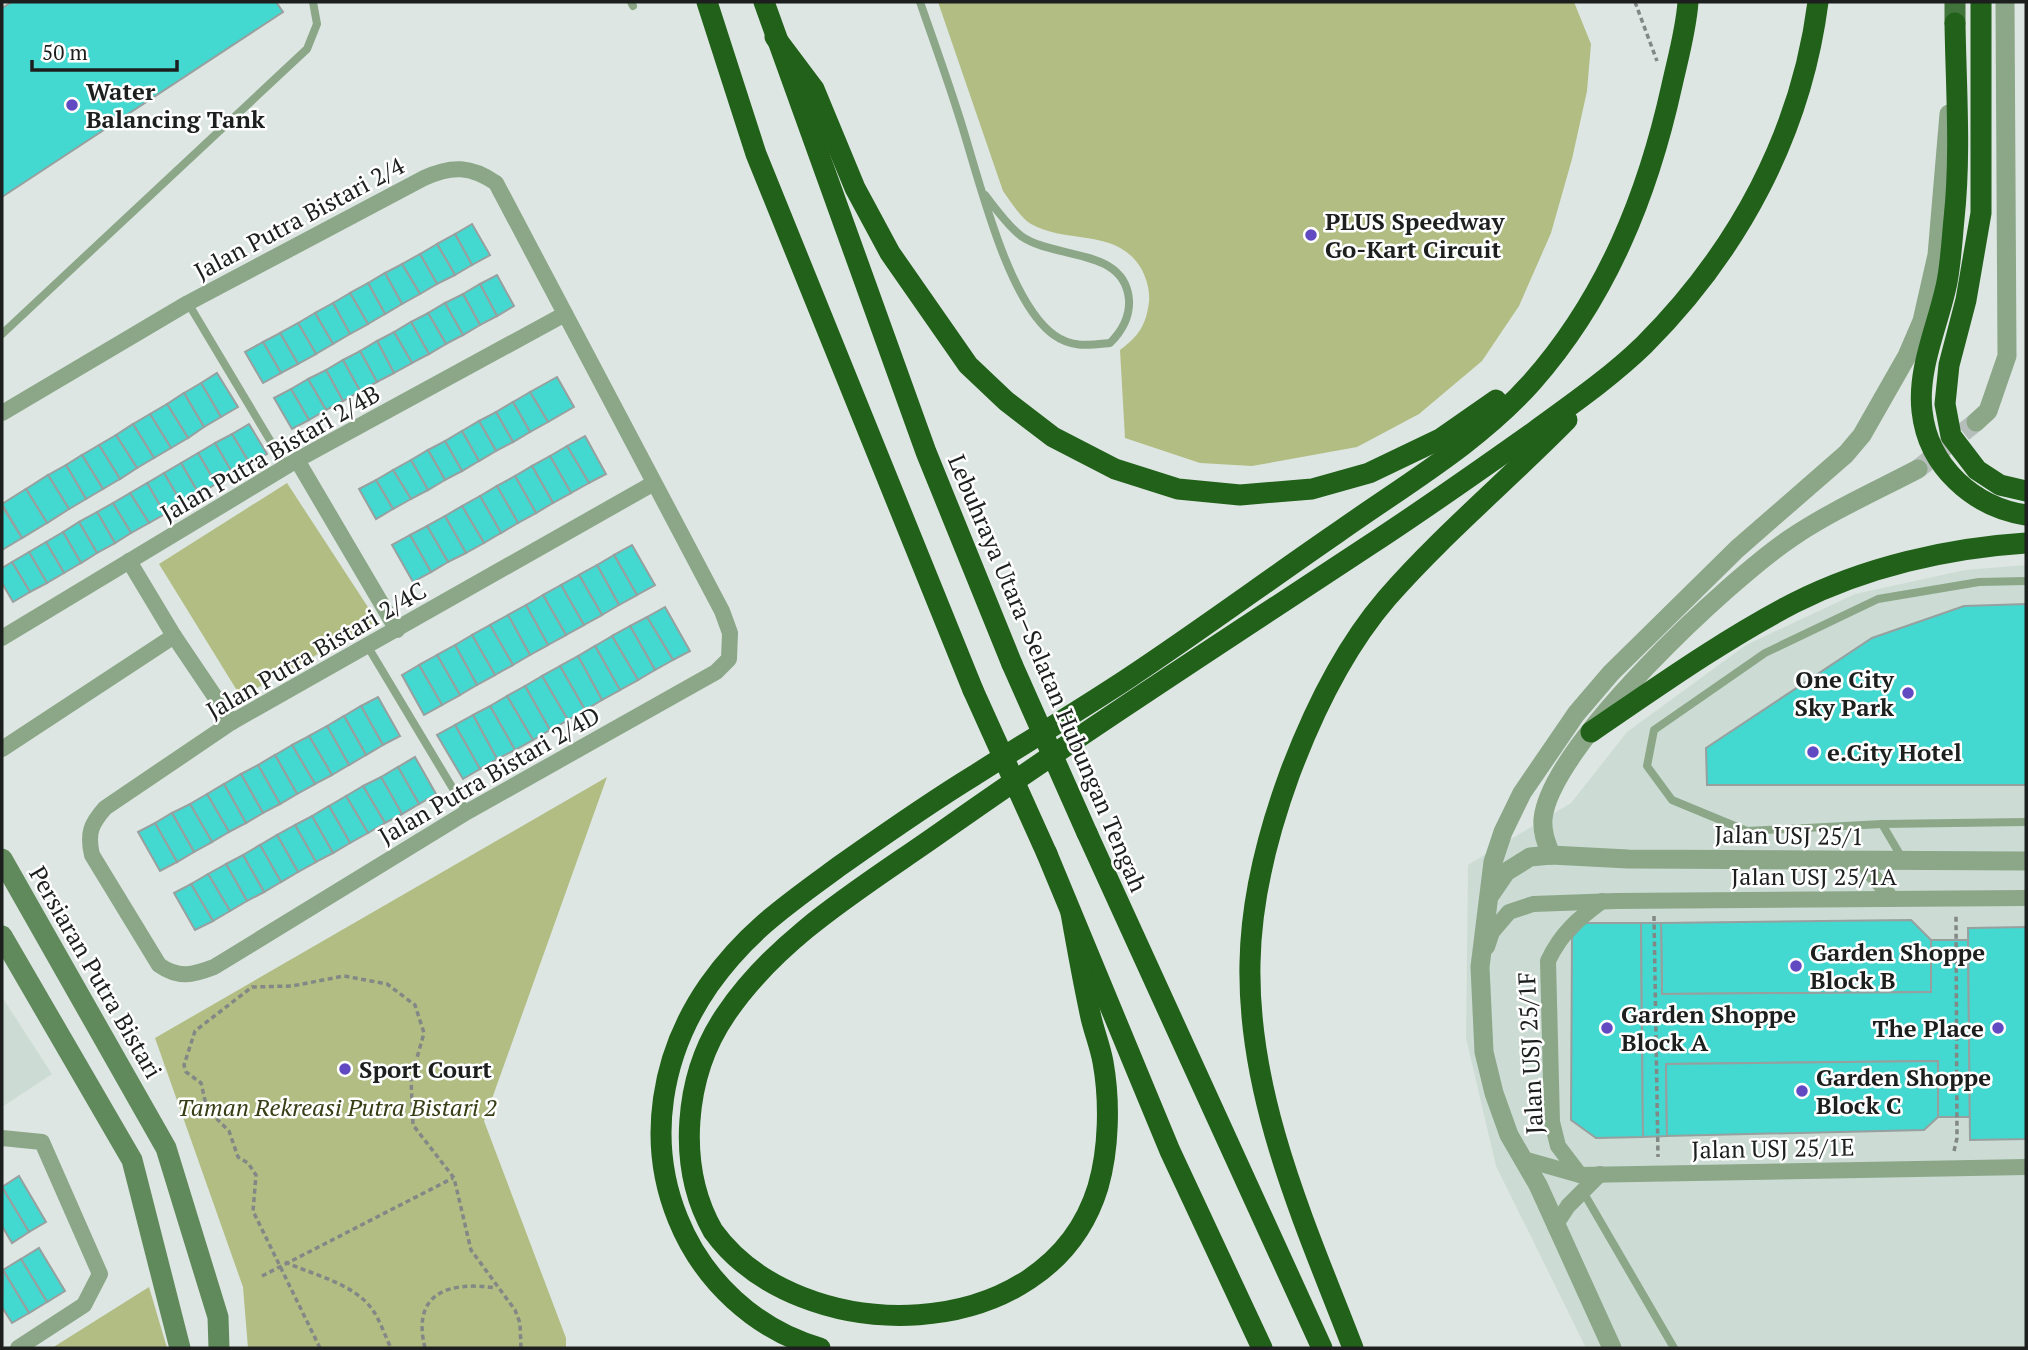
<svg xmlns="http://www.w3.org/2000/svg" width="2028" height="1350" viewBox="0 0 2028 1350" font-family="'PT Serif',serif">
<style>
.built{fill:#ccdcd4}
.green{fill:#b2bd83}
.building{fill:#43d8d0;stroke:#97a09f;stroke-width:2}
.lines{fill:none;stroke-linecap:round;stroke-linejoin:round}
.tertiary-tunnel{stroke:#b6bebb;stroke-width:19;stroke-dasharray:19 10;stroke-linecap:butt}
.path{stroke:#828885;stroke-width:3.5;stroke-dasharray:5 3.5;stroke-linecap:butt}
.service{stroke:#8ba788;stroke-width:8}
.minor{stroke:#8ba788;stroke-width:16}
.tertiary{stroke:#8ba788;stroke-width:19}
.secondary{stroke:#608a5b;stroke-width:21}
.primary{stroke:#40743a;stroke-width:21}
.motorway{stroke:#216119;stroke-width:21}
.motorway-bridge{stroke:#216119;stroke-width:21}
.poi-dot{fill:#6149c2;stroke:#fff;stroke-width:2.5}
.labels{text-anchor:middle;dominant-baseline:central;stroke-width:5;stroke-linejoin:round;paint-order:stroke}
.poi-label{font-size:24px;font-weight:bold;fill:#1c1f1d;stroke:#fff;text-anchor:start}
.street-label{font-size:24px;fill:#1c1f1d;stroke:#fff}
.park-label{font-size:24px;font-style:italic;fill:#373e16;stroke:#fff}
</style>
<rect width="100%" height="100%" fill="#dde6e2"/>
<g class="built">
<polygon points="2026,565 2026,1348 1586,1348 1496,1166 1466,1038 1468,865 1571,803 1627,732 1746,645 1855,594 1965,570"/>
<polygon points="2,997 52,1074 2,1107"/>
</g>
<g class="green">
<path d="M 938,2 L 1574,2 L 1591,44 L 1587,91 L 1572,159 L 1551,233 L 1519,306 L 1482,361 L 1419,414 L 1357,447 L 1252,466 L 1200,463 L 1125,438 L 1120,350 C 1139,336 1146,325 1149,302 C 1150,291 1147,280 1142,270 C 1118,227 1068,245 1031,224 C 1020,217 1011,202 1003,191 Z"/>
<polygon points="287,483 377,621 241,697 159,564"/>
<polygon points="607,777 484,1121 566,1338 566,1348 248,1348 243,1287 155,1038"/>
<polygon points="149,1287 167,1348 52,1348"/>
</g>
<g class="building">
<polygon points="12,2 276,2 283,12 2,197 2,8"/>
<polygon points="472,224 490,255 472,265 455,234"/>
<polygon points="455,234 472,265 455,275 437,244"/>
<polygon points="437,244 455,275 437,284 420,254"/>
<polygon points="420,254 437,284 420,294 402,264"/>
<polygon points="402,264 420,294 402,304 385,273"/>
<polygon points="385,273 402,304 385,314 368,283"/>
<polygon points="497,275 514,306 497,316 480,284"/>
<polygon points="368,283 385,314 368,324 350,293"/>
<polygon points="480,284 497,316 480,325 463,294"/>
<polygon points="350,293 368,324 350,334 333,303"/>
<polygon points="463,294 480,325 463,335 445,303"/>
<polygon points="333,303 350,334 333,344 315,313"/>
<polygon points="445,303 463,335 446,344 428,313"/>
<polygon points="315,313 333,344 316,354 298,323"/>
<polygon points="428,313 446,344 429,354 411,322"/>
<polygon points="411,322 429,354 412,363 394,332"/>
<polygon points="298,323 316,354 298,364 280,333"/>
<polygon points="394,332 412,363 394,373 377,341"/>
<polygon points="280,333 298,364 281,373 263,342"/>
<polygon points="377,341 394,373 377,382 360,351"/>
<polygon points="263,342 281,373 263,383 245,352"/>
<polygon points="360,351 377,382 360,391 343,360"/>
<polygon points="343,360 360,391 343,401 326,370"/>
<polygon points="326,370 343,401 326,410 308,379"/>
<polygon points="217,373 238,407 221,417 201,383"/>
<polygon points="557,377 574,407 548,422 530,392"/>
<polygon points="308,379 326,410 309,420 291,389"/>
<polygon points="201,383 221,417 204,427 184,393"/>
<polygon points="291,389 309,420 292,429 274,398"/>
<polygon points="530,392 548,422 530,432 513,402"/>
<polygon points="184,393 204,427 188,438 167,404"/>
<polygon points="513,402 530,432 513,442 496,412"/>
<polygon points="167,404 188,438 171,448 150,414"/>
<polygon points="496,412 513,442 496,451 479,421"/>
<polygon points="150,414 171,448 154,458 133,424"/>
<polygon points="479,421 496,451 479,461 462,431"/>
<polygon points="133,424 154,458 137,468 116,435"/>
<polygon points="249,424 267,454 250,464 232,434"/>
<polygon points="462,431 479,461 462,471 445,441"/>
<polygon points="232,434 250,464 233,474 215,443"/>
<polygon points="116,435 137,468 120,479 99,445"/>
<polygon points="585,436 606,474 589,483 567,446"/>
<polygon points="445,441 462,471 445,480 428,450"/>
<polygon points="215,443 233,474 216,484 198,453"/>
<polygon points="99,445 120,479 103,489 82,455"/>
<polygon points="567,446 589,483 571,493 550,456"/>
<polygon points="428,450 445,480 428,490 411,460"/>
<polygon points="198,453 216,484 199,494 181,463"/>
<polygon points="82,455 103,489 86,499 66,465"/>
<polygon points="550,456 571,493 553,503 532,466"/>
<polygon points="411,460 428,490 411,499 393,470"/>
<polygon points="181,463 199,494 182,504 164,473"/>
<polygon points="66,465 86,499 69,509 48,475"/>
<polygon points="532,466 553,503 536,513 515,476"/>
<polygon points="393,470 411,499 393,509 376,480"/>
<polygon points="164,473 182,504 165,514 147,483"/>
<polygon points="48,475 69,509 47,523 26,489"/>
<polygon points="515,476 536,513 518,523 497,486"/>
<polygon points="376,480 393,509 376,519 359,489"/>
<polygon points="147,483 165,514 149,523 130,493"/>
<polygon points="497,486 518,523 501,533 480,496"/>
<polygon points="26,489 47,523 22,538 2,504"/>
<polygon points="130,493 149,523 131,533 113,503"/>
<polygon points="480,496 501,533 484,543 462,506"/>
<polygon points="113,503 131,533 115,543 97,512"/>
<polygon points="2,506 22,538 2,550"/>
<polygon points="462,506 484,543 466,553 445,516"/>
<polygon points="97,512 115,543 97,553 79,522"/>
<polygon points="445,516 466,553 448,562 427,526"/>
<polygon points="79,522 97,553 81,563 63,532"/>
<polygon points="427,526 448,562 431,572 410,535"/>
<polygon points="63,532 81,563 64,573 46,542"/>
<polygon points="410,535 431,572 413,582 392,545"/>
<polygon points="46,542 64,573 47,583 29,552"/>
<polygon points="632,545 655,585 637,595 614,555"/>
<polygon points="29,552 47,583 30,592 12,562"/>
<polygon points="614,555 637,595 619,605 597,565"/>
<polygon points="12,562 30,592 13,602 2,583 2,568"/>
<polygon points="597,565 619,605 602,615 579,575"/>
<polygon points="579,575 602,615 584,625 561,585"/>
<polygon points="561,585 584,625 566,635 543,595"/>
<polygon points="543,595 566,635 548,645 526,605"/>
<polygon points="2026,604 2026,785 1707,785 1706,748 1872,638 1964,606"/>
<polygon points="526,605 548,645 530,655 508,615"/>
<polygon points="665,607 690,651 673,660 647,617"/>
<polygon points="508,615 530,655 513,665 490,625"/>
<polygon points="647,617 673,660 655,670 630,626"/>
<polygon points="490,625 513,665 495,675 472,635"/>
<polygon points="630,626 655,670 638,680 612,636"/>
<polygon points="472,635 495,675 477,685 455,645"/>
<polygon points="612,636 638,680 620,690 595,646"/>
<polygon points="455,645 477,685 460,695 437,655"/>
<polygon points="595,646 620,690 602,700 578,656"/>
<polygon points="437,655 460,695 442,705 419,665"/>
<polygon points="578,656 602,700 585,710 560,666"/>
<polygon points="419,665 442,705 424,715 402,675"/>
<polygon points="560,666 585,710 568,720 542,676"/>
<polygon points="542,676 568,720 550,730 525,686"/>
<polygon points="525,686 550,730 533,740 507,696"/>
<polygon points="507,696 533,740 515,750 490,706"/>
<polygon points="378,697 400,736 383,745 361,706"/>
<polygon points="361,706 383,745 366,755 344,716"/>
<polygon points="490,706 515,750 497,759 473,715"/>
<polygon points="473,715 497,759 480,769 455,725"/>
<polygon points="344,716 366,755 349,765 327,726"/>
<polygon points="455,725 480,769 463,779 437,735"/>
<polygon points="327,726 349,765 332,775 309,736"/>
<polygon points="309,736 332,775 315,784 292,745"/>
<polygon points="292,745 315,784 297,794 275,755"/>
<polygon points="275,755 297,794 280,804 258,765"/>
<polygon points="415,757 436,794 419,804 398,767"/>
<polygon points="258,765 280,804 263,813 241,774"/>
<polygon points="398,767 419,804 402,814 381,777"/>
<polygon points="241,774 263,813 246,823 224,784"/>
<polygon points="381,777 402,814 385,823 363,786"/>
<polygon points="224,784 246,823 229,832 207,794"/>
<polygon points="363,786 385,823 368,833 346,796"/>
<polygon points="207,794 229,832 212,842 190,804"/>
<polygon points="346,796 368,833 350,843 329,806"/>
<polygon points="190,804 212,842 194,852 172,813"/>
<polygon points="329,806 350,843 333,853 312,816"/>
<polygon points="172,813 194,852 177,862 155,823"/>
<polygon points="312,816 333,853 316,862 295,825"/>
<polygon points="155,823 177,862 160,871 138,832"/>
<polygon points="295,825 316,862 298,872 277,835"/>
<polygon points="277,835 298,872 281,882 260,845"/>
<polygon points="260,845 281,882 264,892 243,855"/>
<polygon points="243,855 264,892 247,901 226,864"/>
<polygon points="226,864 247,901 230,911 208,874"/>
<polygon points="208,874 230,911 213,921 191,884"/>
<polygon points="191,884 213,921 195,930 174,893"/>
<polygon points="1911,920 1931,940 1931,992 1662,994 1661,923"/>
<polygon points="1585,923 1641,923 1643,1137 1596,1138 1571,1120 1572,937"/>
<polygon points="1641,923 1661,923 1662,994 1931,992 1931,940 1968,940 1970,1117 1938,1117 1938,1061 1666,1064 1667,1136 1643,1137"/>
<polygon points="2026,927 2026,1139 1970,1140 1968,928"/>
<polygon points="1938,1061 1938,1117 1924,1130 1667,1136 1666,1064"/>
<polygon points="19,1176 46,1222 29,1232 2,1187"/>
<polygon points="2,1187 29,1232 12,1243 2,1226"/>
<polygon points="39,1248 65,1291 47,1302 21,1259"/>
<polygon points="21,1259 47,1302 29,1313 3,1270"/>
<polygon points="3,1270 29,1313 12,1323 2,1307"/>
</g>
<g class="lines">
<polyline class="tertiary-tunnel" points="1918,469 1976,422"/>
<g class="path">
<polyline points="1635,2 1657,61"/>
<polyline points="1654,916 1658,1157"/>
<polyline points="1954,1151 1957,1138 1956,914"/>
<path d="M 285,1262 C 313,1275 353,1283 372,1309 C 380,1320 385,1336 391,1348"/>
<polyline points="262,1276 453,1178"/>
<polyline points="320,1348 253,1211 256,1175 248,1163 238,1157 229,1131 207,1109 201,1083 186,1072 184,1065 195,1031 252,987 292,986 344,976 387,984 415,1005 424,1033 411,1079 413,1125 454,1178 471,1250 515,1310 520,1323 521,1348"/>
<path d="M 425,1348 C 411,1292 450,1281 496,1288"/>
</g>
<g class="service">
<polyline points="631,2 633,6"/>
<path d="M 920,2 C 933,39 946,75 958,113 C 977,170 1006,301 1054,335 C 1072,348 1089,345 1110,343 C 1122,331 1130,318 1129,300 C 1125,247 1055,260 1021,236 C 1007,225 996,209 985,195"/>
<polyline points="188,303 286,467"/>
<polyline points="2,334 307,49 317,24 313,2"/>
<polyline points="2026,581 1979,582 1878,599 1765,653 1654,730 1647,766 1672,800 1747,831 1882,824 2026,822"/>
<polyline points="368,647 467,812"/>
<polyline points="1882,824 1902,858"/>
<polyline points="1582,1190 1674,1348"/>
</g>
<g class="minor">
<path d="M 2,413 L 188,303 L 424,178 C 452,165 471,166 496,183 L 722,611 L 730,633 L 729,659 L 716,672 L 467,812 L 214,967 C 193,975 179,979 159,965 L 92,855 C 87,833 91,824 105,808 L 232,722 L 654,483"/>
<polyline points="297,460 397,630"/>
<polyline points="129,561 174,636 232,722"/>
<polyline points="2,638 297,460 565,314"/>
<polyline points="2,749 174,636"/>
<polyline points="1860,860 1892,899"/>
<polyline points="1487,947 1492,932 1509,912 1533,904 1616,901 2026,898"/>
<polyline points="2,1138 42,1142 100,1274 84,1305 18,1348"/>
<polyline points="1523,1159 1580,1175 2026,1167"/>
<path d="M 1580,1175 L 1558,1146 L 1552,1122 L 1548,961 C 1561,933 1578,919 1602,901"/>
<polyline points="1555,1226 1568,1206 1600,1174"/>
</g>
<g class="tertiary">
<polyline points="1976,422 1988,411 2007,356 2005,2"/>
<path d="M 1551,855 C 1546,842 1542,832 1543,819 C 1550,746 1730,579 1791,538 C 1831,511 1876,491 1918,469"/>
<polyline points="1491,894 1506,872 1530,857 1551,855 1628,859 2026,861"/>
<polyline points="1612,1348 1538,1185 1509,1135 1494,1093 1484,1052 1480,967 1493,862 1503,832 1522,793 1576,714 1611,673 1737,549 1846,454 1862,435 1907,356 1922,321 1937,255 1949,114"/>
</g>
<g class="secondary">
<polyline points="2,859 166,1148 218,1317 219,1348"/>
<polyline points="2,936 132,1160 180,1348"/>
</g>
<polyline class="primary" points="1955,23 1955,2"/>
<g class="motorway">
<polyline points="707,2 756,154 973,690"/>
<polyline points="764,2 926,452 1012,664"/>
<polyline points="1981,2 1981,213 1966,300 1949,365 1945,404 1951,436 1977,470 2000,485 2026,491"/>
<path d="M 1955,23 C 1956,88 1961,154 1954,219 C 1952,239 1951,261 1947,282 C 1939,323 1917,368 1922,411 C 1928,467 1974,507 2026,515"/>
<polyline points="775,37 814,89 855,188 890,253 968,365 1006,401 1053,437 1115,469 1178,489 1240,495 1312,489 1369,473 1440,439 1496,400"/>
<path d="M 1591,732 C 1657,687 1723,640 1794,603 C 1865,567 1948,548 2026,543"/>
<polyline points="1087,833 1322,1348"/>
<polyline points="1047,854 1170,1151 1262,1348"/>
<path d="M 1071,913 C 1077,947 1083,980 1090,1013 C 1093,1029 1100,1045 1103,1062 C 1110,1101 1109,1149 1098,1187 C 1048,1350 799,1350 713,1231 C 676,1166 684,1075 726,1014 C 780,934 870,883 947,828 C 1085,731 1227,639 1368,546 C 1425,509 1480,470 1535,431 C 1572,404 1611,377 1644,345 C 1738,251 1801,134 1818,2"/>
<path d="M 820,1348 C 756,1330 703,1281 678,1219 C 646,1141 661,1054 709,985 C 747,931 789,903 841,865 C 885,834 929,803 975,775 C 1025,743 1077,712 1127,679 C 1198,632 1267,581 1337,533 C 1403,486 1478,443 1532,382 C 1607,297 1648,194 1672,85 C 1678,58 1686,30 1688,2"/>
<path d="M 1353,1348 C 1306,1226 1247,1098 1250,963 C 1251,899 1268,833 1290,773 C 1313,712 1344,648 1387,598 C 1442,535 1508,480 1567,420"/>
</g>
<g class="motorway-bridge">
<polyline points="1012,664 1087,833"/>
<polyline points="973,690 1047,854"/>
</g>
</g>
<g class="poi-dot">
<circle cx="72" cy="105" r="7"/>
<circle cx="1311" cy="235" r="7"/>
<circle cx="1908" cy="693" r="7"/>
<circle cx="1813" cy="752" r="7"/>
<circle cx="1796" cy="966" r="7"/>
<circle cx="1607" cy="1028" r="7"/>
<circle cx="1998" cy="1028" r="7"/>
<circle cx="345" cy="1069" r="7"/>
<circle cx="1802" cy="1091" r="7"/>
</g>
<g class="labels">
<g class="poi-label">
<text x="86" y="91">Water<tspan x="86" dy="28">Balancing Tank</tspan></text>
<text x="1325" y="221">PLUS Speedway<tspan x="1325" dy="28">Go-Kart Circuit</tspan></text>
<text x="1894" y="679" text-anchor="end">One City<tspan x="1894" dy="28">Sky Park</tspan></text>
<text x="1827" y="752">e.City Hotel</text>
<text x="1810" y="952">Garden Shoppe<tspan x="1810" dy="28">Block B</tspan></text>
<text x="1621" y="1014">Garden Shoppe<tspan x="1621" dy="28">Block A</tspan></text>
<text x="1984" y="1028" text-anchor="end">The Place</text>
<text x="359" y="1069">Sport Court</text>
<text x="1816" y="1077">Garden Shoppe<tspan x="1816" dy="28">Block C</tspan></text>
</g>
<g class="street-label">
<text transform="translate(299 218) rotate(-28)">Jalan Putra Bistari 2/4</text>
<text transform="translate(270 453) rotate(-30)">Jalan Putra Bistari 2/4B</text>
<text transform="translate(316 650) rotate(-30)">Jalan Putra Bistari 2/4C</text>
<text transform="translate(1048 673) rotate(67)">Lebuhraya Utara–Selatan Hubungan Tengah</text>
<text transform="translate(489 775) rotate(-30)">Jalan Putra Bistari 2/4D</text>
<text transform="translate(1789 835) rotate(1)">Jalan USJ 25/1</text>
<text x="1814" y="876">Jalan USJ 25/1A</text>
<text transform="translate(96 972) rotate(60)">Persiaran Putra Bistari</text>
<text transform="translate(1530 1053) rotate(-93)">Jalan USJ 25/1F</text>
<text transform="translate(1773 1148) rotate(-1)">Jalan USJ 25/1E</text>
</g>
<g class="park-label">
<text x="337" y="1107">Taman Rekreasi Putra Bistari 2</text>
</g>
</g>
<rect width="2028" height="1350" fill="none" stroke="#1c1f1d" stroke-width="7"/>
<path d="M32 60v10h145v-10" fill="none" stroke="#1c1f1d" stroke-width="3.5"/>
<text x="42" y="60" font-size="21" fill="#1c1f1d" stroke="#ffffff" stroke-width="5" paint-order="stroke">50 m</text>
</svg>
